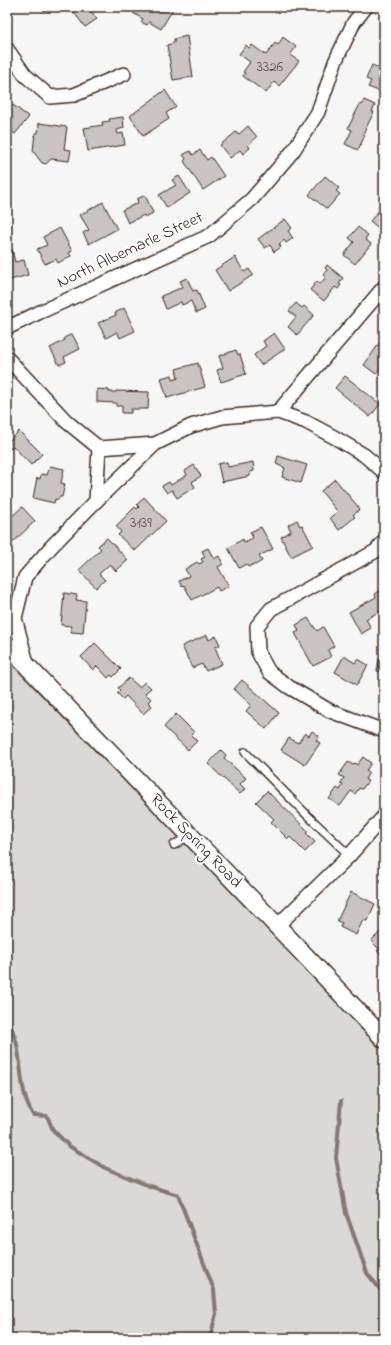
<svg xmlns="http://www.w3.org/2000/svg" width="391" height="1345" viewBox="0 0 391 1345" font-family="'Indie Flower',sans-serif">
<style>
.green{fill:#dbd9d6;stroke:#8b827a}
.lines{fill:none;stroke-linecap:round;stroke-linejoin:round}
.stream{stroke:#847972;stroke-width:4}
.building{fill:#c9c3c1;stroke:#3b2a1e}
.service-casing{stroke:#3b2a1e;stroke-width:10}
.minor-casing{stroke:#3b2a1e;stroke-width:16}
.tertiary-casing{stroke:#3b2a1e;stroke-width:20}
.service{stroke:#fff;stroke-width:7}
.minor{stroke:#fff;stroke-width:13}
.tertiary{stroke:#fff;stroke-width:17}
.labels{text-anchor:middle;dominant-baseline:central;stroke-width:4;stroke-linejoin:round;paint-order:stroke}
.number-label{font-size:15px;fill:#5e5047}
.street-label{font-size:17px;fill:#3b2a1e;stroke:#fff}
</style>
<rect width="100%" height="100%" fill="#f7f6f6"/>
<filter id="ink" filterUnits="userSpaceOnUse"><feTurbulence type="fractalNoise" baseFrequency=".025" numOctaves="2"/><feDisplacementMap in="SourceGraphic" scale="8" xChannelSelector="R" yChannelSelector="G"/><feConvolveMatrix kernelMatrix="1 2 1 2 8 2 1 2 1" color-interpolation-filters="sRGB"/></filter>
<g filter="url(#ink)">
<polygon class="green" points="7,660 100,756 384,1046 384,1338 7,1338"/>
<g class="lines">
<g class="stream">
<path d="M 7,1020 C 26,1049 15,1086 33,1115 L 47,1116 L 53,1130 L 69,1146 L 105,1168 L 149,1186 L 178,1195 L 214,1290 L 216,1314 L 210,1338"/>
<polyline points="341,1101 336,1158 346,1213 367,1273 384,1294"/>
</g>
</g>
<g class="building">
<polygon points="65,7 84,7 85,9 88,7 97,19 85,27 72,10 69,13"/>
<polygon points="137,7 168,7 173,9 161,29 149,22 147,25 141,22 143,19 133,13"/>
<polygon points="187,36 193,77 173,80 167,45 174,43 174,39"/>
<polygon points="283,37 296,47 290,55 299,61 279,86 274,82 266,93 243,76 245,73 243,72 250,62 239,54 246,45 249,48 252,45 266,55 275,43 278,45"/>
<polygon points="372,65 384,70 384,93 368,87 371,81 366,79"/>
<polygon points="165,90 176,107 166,113 169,119 143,136 130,116"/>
<polygon points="364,100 375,105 372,112 374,112 363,134 365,135 358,150 345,144 352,130 348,128 360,104 362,105"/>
<polygon points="7,104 11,107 13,105 29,117 15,134 7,128"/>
<polygon points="123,117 124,128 117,130 118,134 123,133 125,145 88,151 84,128 103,125 102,122 110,121 109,119"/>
<polygon points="39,123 67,127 64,149 71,150 69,161 51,159 46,164 42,163 33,151 35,133 38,133"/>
<polygon points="248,126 257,137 248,145 250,148 243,154 240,150 230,158 220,145 236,132 238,135"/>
<polygon points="200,150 207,160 211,157 224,176 203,190 184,161 186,159 183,155 190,151 193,155"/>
<polygon points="179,176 190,193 167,208 159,195 176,185 172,180"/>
<polygon points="325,176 339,188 336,191 340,194 327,209 309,195"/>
<polygon points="145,195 153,213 145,217 144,215 128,223 122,210 138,203 137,199"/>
<polygon points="384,199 384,228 382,231 370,221 381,208 378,206"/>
<polygon points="103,202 117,229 89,244 83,233 89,230 80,215"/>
<polygon points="285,219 292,228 288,231 293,238 286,243 284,240 279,244 281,247 274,252 270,245 265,248 258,239"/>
<polygon points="358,227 368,235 365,239 371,244 355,264 344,255 354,242 349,238"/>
<polygon points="60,228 72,251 69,253 71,256 58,263 56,259 45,264 37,249 47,245 43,237"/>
<polygon points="12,249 15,262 24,260 28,275 7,281 7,250"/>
<polygon points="235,257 244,272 249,269 253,275 228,291 215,270"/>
<polygon points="327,265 343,278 339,284 341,285 338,289 335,287 324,301 310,290 317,281 320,284 326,277 323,275 327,270 325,268"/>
<polygon points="187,278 193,291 197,290 205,309 196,313 191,301 182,305 181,302 166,309 161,296 183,287 180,281"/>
<polygon points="296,303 302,308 304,306 314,315 297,335 288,327 296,317 289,311"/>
<polygon points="124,308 135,331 120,338 117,332 106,338 98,323 116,315 115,313"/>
<polygon points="274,333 285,349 261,365 254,355 266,346 263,341"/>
<polygon points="72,334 80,349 64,357 66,362 59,365 50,348 65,340 64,338"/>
<polygon points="383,338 384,363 376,374 364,365"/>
<polygon points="236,350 238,355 240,354 246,374 221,382 217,370 223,368 219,356"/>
<polygon points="198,363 205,387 167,398 161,378 172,375 173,380 178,378 176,369"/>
<polygon points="345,376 380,404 370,417 335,388"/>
<polygon points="97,389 109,390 109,392 116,392 116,391 149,392 148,409 131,409 131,413 122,413 122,406 116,406 116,403 97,402"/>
<polygon points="19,431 42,454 31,465 13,446 10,449 7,447 7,443"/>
<polygon points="278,456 307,465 301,483 282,477 285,468 276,464"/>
<polygon points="227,462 228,467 253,462 254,471 250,472 250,476 222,482 218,464"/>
<polygon points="194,465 201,476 192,482 195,487 177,498 172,490 167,493 162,486 169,482 171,485 187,475 185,471"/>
<polygon points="50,466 64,469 61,483 65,484 62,497 59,497 58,500 55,499 54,503 33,498 37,478 40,479 41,474 47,475"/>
<polygon points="335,479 360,509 353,515 355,517 339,530 330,518 337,511 321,491"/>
<polygon points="144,497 166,521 135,551 118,535 121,532 116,526 135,507 137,509 139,507 137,505"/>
<polygon points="22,507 35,521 7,548 7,521"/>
<polygon points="297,520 300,526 302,525 313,546 291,557 281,537 291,531 288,525"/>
<polygon points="261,527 273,549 259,556 262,561 255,565 254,564 248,567 246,564 239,568 228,548 243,539 244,542 253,538 250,532"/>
<polygon points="107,538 128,560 116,571 110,564 99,574 105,580 96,588 79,570 101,549 98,546"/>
<polygon points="208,548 214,559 219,556 223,564 218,567 229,586 219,591 217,587 192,600 184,585 182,587 179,581 189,576 185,569 197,562 199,564 203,562 201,559 205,557 202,551"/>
<polygon points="384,588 384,603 382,604 384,609 366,619 371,628 361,634 349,612 376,597 375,594"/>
<polygon points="64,593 77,595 76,600 86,601 83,633 71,632 71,626 61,625"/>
<polygon points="308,618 317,631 323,627 334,646 328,650 331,657 313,666 295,633 299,631 296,625"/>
<polygon points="207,635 209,640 216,636 220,645 215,647 222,664 206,671 202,664 192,668 182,646"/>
<polygon points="95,643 121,669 113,677 111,675 108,678 97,666 93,670 81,657"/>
<polygon points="344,656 355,663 358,659 368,665 357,685 335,672"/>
<polygon points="379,659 384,660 384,673 377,671"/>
<polygon points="129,678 139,687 145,682 151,688 145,693 151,699 148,702 152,706 143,714 126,696 123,699 117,693 120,690 118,688"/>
<polygon points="242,680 279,713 266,729 246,711 251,705 234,689"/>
<polygon points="176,714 194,732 191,735 197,741 188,750 164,727"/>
<polygon points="312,731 319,736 316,740 320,743 305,765 281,750 289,738 298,743 305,733 309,736"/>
<polygon points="221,750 226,755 224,758 246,778 240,784 245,789 240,794 208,764"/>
<polygon points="363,757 371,763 366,771 369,773 365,779 368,781 362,789 359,788 355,794 351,791 340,806 329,799 337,788 340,790 343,785 340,784 344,778 339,775 348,762 353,765 355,763 357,765"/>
<polygon points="267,791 308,831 306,833 315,842 305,852 290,837 288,839 271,822 274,819 256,802"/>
<polygon points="351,892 375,904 367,921 363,920 356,935 340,927 342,923 337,921"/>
<polygon points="383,929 384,929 384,958 377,951 379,949 371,941"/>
</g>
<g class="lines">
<g class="service-casing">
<g id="service">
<polyline points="245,752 307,815 349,855"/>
<polyline points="174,845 190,835"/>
</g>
</g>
<g class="minor-casing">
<g id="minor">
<polyline points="7,49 25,75 50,97 74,95 124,74"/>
<polyline points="7,328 38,313 209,236 252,199 293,151 318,112 335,62 354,22 366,7"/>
<polyline points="7,358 67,422 99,448"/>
<polyline points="278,412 384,287"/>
<polyline points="96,501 155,444"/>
<polyline points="384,541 376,551 271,609 257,626 258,652 269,672 289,687 330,711 384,731"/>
<polyline points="28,667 15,618 25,577 51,547 96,501 99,448 155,444 191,426 222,417 278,412 306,422 334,437 364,455 384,472"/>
<polyline points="277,926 349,856 384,816"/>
</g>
</g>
<g class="tertiary-casing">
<polyline id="tertiary" points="7,645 277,926 384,1039"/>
</g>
<use href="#service" class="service"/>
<use href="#minor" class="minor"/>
<use href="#tertiary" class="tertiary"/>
</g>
</g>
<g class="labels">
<g class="number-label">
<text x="270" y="67">3326</text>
<text x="141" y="523">3139</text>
</g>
<g class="street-label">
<text transform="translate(130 250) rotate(-25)">North Albemarle Street</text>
<text transform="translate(196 841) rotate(46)">Rock Spring Road</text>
</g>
</g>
<rect width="391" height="1345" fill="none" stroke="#fff" stroke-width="24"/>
<rect x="12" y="12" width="367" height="1321" fill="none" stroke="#3b2a1e" stroke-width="1.5" filter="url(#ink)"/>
</svg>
